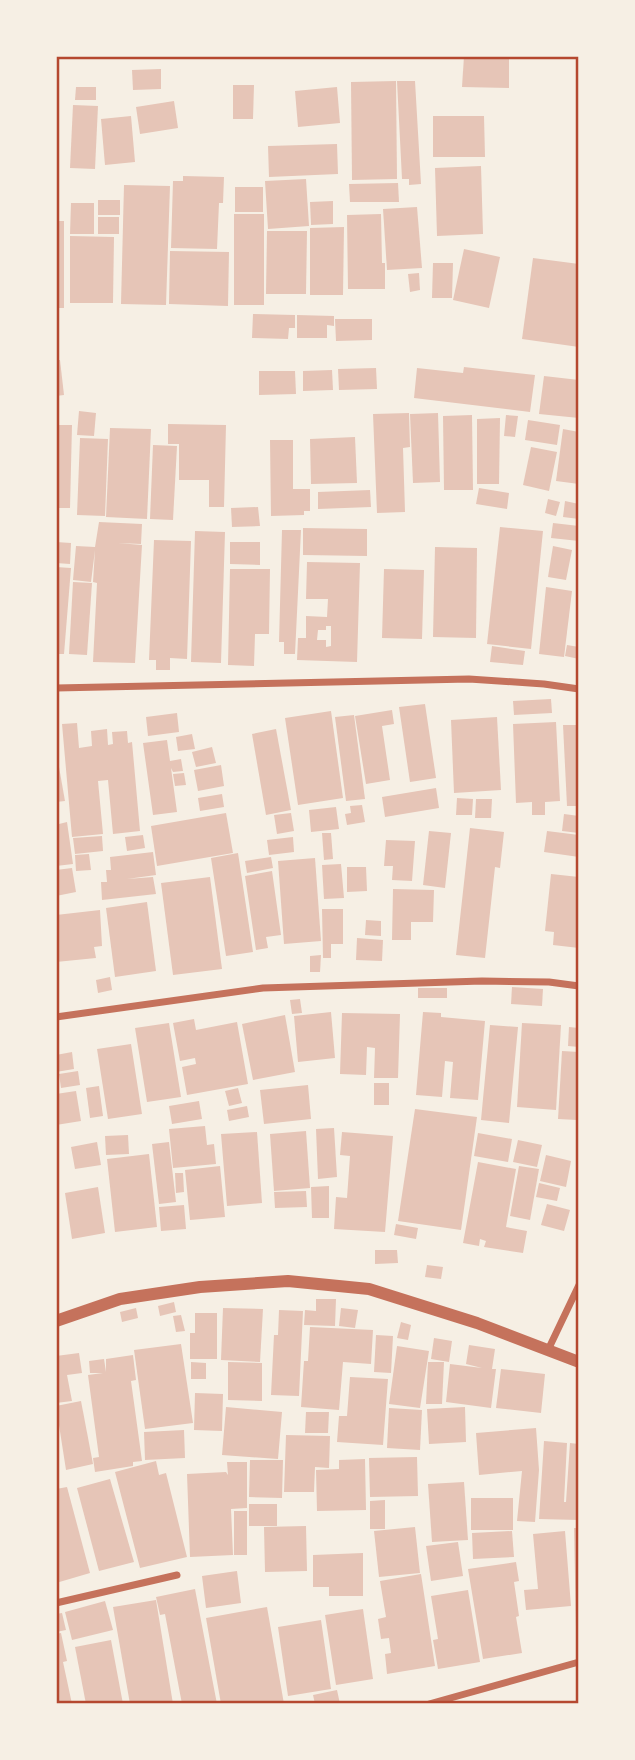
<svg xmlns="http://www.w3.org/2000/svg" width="635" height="1760" viewBox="0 0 635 1760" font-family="Manrope,sans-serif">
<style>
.building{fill:#e6c5b7;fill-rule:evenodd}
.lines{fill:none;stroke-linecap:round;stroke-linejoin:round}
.minor{stroke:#c5725c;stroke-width:7}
.tertiary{stroke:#c5725c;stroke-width:12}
.neatline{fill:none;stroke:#b5482f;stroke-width:2.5}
</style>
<rect width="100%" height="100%" fill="#f6efe4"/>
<g class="building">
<polygon points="464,56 509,56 509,88 462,87"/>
<polygon points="161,69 161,89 133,90 132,70"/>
<polygon points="396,81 397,179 352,180 351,82"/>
<polygon points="397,81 415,81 421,184 409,185 409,179 402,179"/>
<polygon points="233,85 254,85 253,119 233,119"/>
<polygon points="76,87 96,87 96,100 75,100"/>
<polygon points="337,87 340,123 298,127 295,91"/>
<polygon points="174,101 178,128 140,134 136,107"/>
<polygon points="73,105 98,106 95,169 70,168"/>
<polygon points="131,116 135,162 105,165 101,119"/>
<polygon points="433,116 484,116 485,157 433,157"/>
<polygon points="337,144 338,174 269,177 268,146"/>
<polygon points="481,166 483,234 437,236 435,168"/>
<polygon points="183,176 224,177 223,203 219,203 217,249 171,248 173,181 183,181"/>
<polygon points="306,179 309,226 268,229 265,181"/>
<polygon points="398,183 399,202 350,202 349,184"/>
<polygon points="124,185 170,186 166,305 121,304"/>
<rect x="235" y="187" width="28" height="25"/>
<rect x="98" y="200" width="22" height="15"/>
<polygon points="333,201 333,224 311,225 310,202"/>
<polygon points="71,203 94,203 94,234 70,234"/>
<polygon points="417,207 422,268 387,270 383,209"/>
<rect x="234" y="214" width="30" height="91"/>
<polygon points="381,214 382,263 385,263 385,289 348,289 347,215"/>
<rect x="98" y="217" width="21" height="17"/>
<rect x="56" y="221" width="8" height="87"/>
<polygon points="344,227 343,295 310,295 310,228"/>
<polygon points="267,231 307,231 306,294 266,294"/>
<polygon points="70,236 114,237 113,303 70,303"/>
<polygon points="464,249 500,257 489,308 453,300"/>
<polygon points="170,251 229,252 228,306 169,304"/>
<polygon points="533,258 579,264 579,347 522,339"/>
<polygon points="433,263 453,263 452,298 432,298"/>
<polygon points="419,273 420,290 410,292 408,274"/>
<polygon points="253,314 295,315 295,328 289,328 288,339 252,338"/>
<polygon points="297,315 334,316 334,326 327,325 327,338 297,338"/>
<polygon points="335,319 372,319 372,340 336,341"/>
<polygon points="56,360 60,360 64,395 56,396"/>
<polygon points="464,367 535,375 530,412 414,398 417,368 463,373"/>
<polygon points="376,368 377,389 339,390 338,369"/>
<polygon points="332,370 333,390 303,391 303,371"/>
<polygon points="259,371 295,371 296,394 259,395"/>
<polygon points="544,376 579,380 579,418 539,414"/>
<polygon points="79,411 96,413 94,436 77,435"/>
<polygon points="409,413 410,447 403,448 405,512 377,513 373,414"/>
<polygon points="438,413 440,482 413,483 410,414"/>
<polygon points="472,415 473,490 444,490 443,416"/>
<polygon points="506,415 518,416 515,437 504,436"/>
<polygon points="500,418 499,484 477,484 477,419"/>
<polygon points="528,420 560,425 557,445 525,440"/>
<polygon points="168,424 226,425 224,507 209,507 209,480 179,480 179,444 168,444"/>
<polygon points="56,425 72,425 70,508 56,508"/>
<polygon points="110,428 151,429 147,519 106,517"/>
<polygon points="563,429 579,432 579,484 556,481"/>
<polygon points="355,437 357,483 311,484 310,439"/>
<polygon points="80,438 108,439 105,516 77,515"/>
<polygon points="270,440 293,440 293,489 310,489 310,511 304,511 304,515 271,516"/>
<polygon points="153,445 177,446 173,520 150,519"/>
<polygon points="531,447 557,452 549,491 523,485"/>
<polygon points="479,488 509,493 507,509 476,504"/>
<polygon points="370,490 371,507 318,509 318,492"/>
<polygon points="548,499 560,502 556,516 545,513"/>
<polygon points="565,501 579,504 579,519 563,517"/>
<polygon points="258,507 260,526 232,527 231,508"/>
<polygon points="99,522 142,524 141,544 118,543 142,545 135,663 93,662 97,583 93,582 95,550 91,582 73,580 76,546 95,547"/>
<polygon points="553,523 579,526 579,541 551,538"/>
<polygon points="500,527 543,531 531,649 487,644"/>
<polygon points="303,528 367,529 367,556 303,555"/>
<polygon points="282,530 301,530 295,654 284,654 284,642 279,642"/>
<polygon points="195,531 225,532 221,663 191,662"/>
<polygon points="154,540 191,541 187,659 170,658 170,670 156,670 156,660 149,660"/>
<polygon points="56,542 71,543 70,564 56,563"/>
<polygon points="230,542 260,542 260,565 230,564"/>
<polygon points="553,546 572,550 566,580 548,577"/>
<polygon points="435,547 477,548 476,638 433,637"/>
<path d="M 307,562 L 360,563 L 357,662 L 297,660 L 298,638 L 306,638 L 306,616 L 327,617 L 328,599 L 306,599 ZM 326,626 L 331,626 L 331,646 L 326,647 L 326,640 L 317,640 L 318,630 L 326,630 Z"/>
<polygon points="56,567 71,568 64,654 56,654"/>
<polygon points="230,569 270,569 269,634 255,634 254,666 228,665"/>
<polygon points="384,569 424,570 422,639 382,638"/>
<polygon points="73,582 92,583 87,655 69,654"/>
<polygon points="546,587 572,591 564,657 539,654"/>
<polygon points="567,645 579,647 579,659 565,656"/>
<polygon points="492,646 525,651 523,665 490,662"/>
<polygon points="551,699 552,713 514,715 513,701"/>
<polygon points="425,704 436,778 410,782 399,707"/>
<polygon points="392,710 394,724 382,726 390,780 366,784 355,716"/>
<polygon points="331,711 343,798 298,805 285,718"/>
<polygon points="177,713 179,732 148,736 146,717"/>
<polygon points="354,715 365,799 346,801 335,717"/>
<polygon points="497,717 501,790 454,793 451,720"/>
<polygon points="556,722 560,801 545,802 545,815 532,815 532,802 516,803 513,724"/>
<polygon points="77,723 79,748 92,746 91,731 107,729 108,745 113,744 112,732 127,731 128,743 132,742 140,831 113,834 108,780 98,781 103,834 72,837 62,724"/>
<polygon points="563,725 579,725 579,806 567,806"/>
<polygon points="276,729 291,810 266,815 252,734"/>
<polygon points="192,734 195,749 178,751 176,737"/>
<polygon points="167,740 170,761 181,759 183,771 173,772 171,768 177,812 153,815 143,743"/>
<polygon points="212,747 216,763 196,767 192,752"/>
<polygon points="56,750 65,801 56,802"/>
<polygon points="221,765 224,786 198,791 194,770"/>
<polygon points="184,773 186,785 175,786 173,774"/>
<polygon points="436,788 439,808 385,817 382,797"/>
<polygon points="222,794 224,807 200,811 198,798"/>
<polygon points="457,798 473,799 472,815 456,815"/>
<polygon points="476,799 492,799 491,818 475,818"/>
<polygon points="362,805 365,822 347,825 345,814 351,813 350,806"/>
<polygon points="336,807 339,829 311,832 309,810"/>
<polygon points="56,812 59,824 67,822 73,864 56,866"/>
<polygon points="226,813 233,853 157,866 151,826"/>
<polygon points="291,813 294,831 277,834 274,815"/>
<polygon points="564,814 579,816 579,833 562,831"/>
<polygon points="470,828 504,832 500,868 495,867 485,958 456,955"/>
<polygon points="429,831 451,833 445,888 423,885"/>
<polygon points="547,831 579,835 579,857 544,852"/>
<polygon points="322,833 331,833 333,859 324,860"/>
<polygon points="143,835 145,848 127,851 125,837"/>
<polygon points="102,836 103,851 75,854 73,838"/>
<polygon points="293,837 294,852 269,855 267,840"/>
<polygon points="386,840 415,841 412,881 392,880 393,866 384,866"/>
<polygon points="153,852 156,875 127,879 153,877 156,894 102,900 101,882 107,882 106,870 111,870 110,857"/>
<polygon points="238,853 253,952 226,956 211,858"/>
<polygon points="89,854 91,870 76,871 75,855"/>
<polygon points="271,857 273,868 247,873 245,861"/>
<polygon points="315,858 321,941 284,944 278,861"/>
<polygon points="341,864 344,898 324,899 322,865"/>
<polygon points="347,867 366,867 367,891 347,892"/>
<polygon points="72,868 76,892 56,896 56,870"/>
<polygon points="272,871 281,935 266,937 268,948 256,950 245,876"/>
<polygon points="551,874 579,877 579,948 553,945 554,932 545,931"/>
<polygon points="210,877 222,969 173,975 161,883"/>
<polygon points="393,889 434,890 433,922 411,922 411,940 392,940"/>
<polygon points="147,902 156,971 115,977 106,908"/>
<polygon points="322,909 343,909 343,944 331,944 331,958 323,958"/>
<polygon points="100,910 102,946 94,947 96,958 56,962 56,915"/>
<polygon points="366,920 381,921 381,936 365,935"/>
<polygon points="357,938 383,940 382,961 356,960"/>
<polygon points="321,955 320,972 310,972 310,956"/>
<polygon points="110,977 112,990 98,993 96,980"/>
<polygon points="512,987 543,989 542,1006 511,1004"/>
<rect x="418" y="988" width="29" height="10"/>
<polygon points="300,999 302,1013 292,1014 290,1000"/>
<polygon points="331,1012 335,1058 298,1062 294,1016"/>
<polygon points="423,1012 441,1013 441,1017 485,1021 478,1100 450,1098 453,1062 445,1061 442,1097 416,1095"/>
<polygon points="342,1013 400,1014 398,1078 374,1078 375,1048 367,1047 366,1075 340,1074"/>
<polygon points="285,1015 295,1072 253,1080 242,1024"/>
<polygon points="194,1019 196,1030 237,1022 248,1084 187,1095 182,1067 196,1064 195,1058 180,1061 173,1023"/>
<polygon points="169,1023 181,1097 147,1102 135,1028"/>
<polygon points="522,1023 561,1025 556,1110 517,1107"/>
<polygon points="490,1025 518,1027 509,1123 481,1120"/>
<polygon points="569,1027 579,1028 579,1047 568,1046"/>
<polygon points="131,1044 142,1114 108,1119 97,1049"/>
<polygon points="562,1051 579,1052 577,1120 558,1119"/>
<polygon points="72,1052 74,1069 56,1072 56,1055"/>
<polygon points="78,1071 80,1085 61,1088 59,1074"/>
<rect x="374" y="1083" width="15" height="22"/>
<polygon points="308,1085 311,1119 264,1124 260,1090"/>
<polygon points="99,1086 103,1116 90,1118 86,1088"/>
<polygon points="238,1088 242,1103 229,1106 225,1091"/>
<polygon points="76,1091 81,1121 56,1125 56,1094"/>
<polygon points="199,1101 202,1119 172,1124 169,1106"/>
<polygon points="247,1106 249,1117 229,1121 227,1110"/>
<polygon points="415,1109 477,1117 461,1230 398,1221"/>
<polygon points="205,1126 207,1145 214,1144 216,1164 173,1168 169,1129"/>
<polygon points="334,1128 337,1177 318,1179 316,1129"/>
<polygon points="306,1131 310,1188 274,1191 270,1134"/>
<polygon points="257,1132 262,1203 227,1206 221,1134"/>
<polygon points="342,1132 393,1136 385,1232 334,1229 336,1197 347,1198 350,1156 340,1155"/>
<polygon points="478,1133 512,1139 508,1162 474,1156"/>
<polygon points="128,1135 129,1154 106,1155 105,1136"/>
<polygon points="518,1140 542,1145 537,1167 513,1162"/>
<polygon points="97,1142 101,1165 75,1169 71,1147"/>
<polygon points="169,1142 176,1202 159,1204 152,1144"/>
<polygon points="149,1154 157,1227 115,1232 107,1159"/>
<polygon points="546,1155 571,1161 566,1187 540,1181"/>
<polygon points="478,1162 516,1169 506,1227 527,1231 523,1253 484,1247 486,1241 480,1239 479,1246 463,1243"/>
<polygon points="220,1166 225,1217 190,1220 185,1170"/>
<polygon points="519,1166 539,1169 530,1220 510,1216"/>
<polygon points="175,1173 183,1173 184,1192 176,1193"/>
<polygon points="539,1183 560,1188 557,1201 536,1197"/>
<polygon points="329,1186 329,1218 312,1218 311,1187"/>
<polygon points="98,1187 105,1233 72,1239 65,1193"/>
<polygon points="306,1191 307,1207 275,1208 274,1192"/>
<polygon points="547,1204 570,1210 564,1231 541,1225"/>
<polygon points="184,1205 186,1229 161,1231 159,1207"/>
<polygon points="396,1224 418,1228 416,1239 394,1235"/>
<polygon points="375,1250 397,1250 398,1263 375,1264"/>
<polygon points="427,1265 443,1267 441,1279 425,1277"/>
<polygon points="316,1299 336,1299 335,1326 304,1325 305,1310 316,1311"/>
<polygon points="174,1302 176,1312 160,1316 158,1306"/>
<polygon points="136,1308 138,1318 122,1322 120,1312"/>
<polygon points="223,1308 263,1309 260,1362 221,1360"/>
<polygon points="341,1308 358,1310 355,1328 339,1326"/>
<polygon points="279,1310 303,1311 299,1396 271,1395 274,1335 278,1335"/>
<polygon points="195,1313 217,1313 217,1359 190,1359 190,1333 195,1333"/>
<polygon points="181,1315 185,1331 176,1332 173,1316"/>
<polygon points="401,1322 411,1325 408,1340 397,1338"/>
<polygon points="310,1327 373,1330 371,1364 343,1362 339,1410 301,1407 304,1361 308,1361"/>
<polygon points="376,1335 393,1336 391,1373 374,1372"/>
<polygon points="434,1338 452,1341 449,1362 431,1359"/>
<polygon points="181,1344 193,1423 145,1429 134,1350"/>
<polygon points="469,1345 495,1349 492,1369 496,1369 491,1408 446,1402 450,1364 482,1368 466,1364"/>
<polygon points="397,1346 429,1351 420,1408 389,1404"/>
<polygon points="79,1353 82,1373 67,1375 72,1401 56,1403 56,1356"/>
<polygon points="133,1355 136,1380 131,1381 142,1461 133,1462 133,1466 95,1472 93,1458 99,1457 88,1375 103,1373 90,1373 89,1361 104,1359 106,1372 106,1359"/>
<polygon points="191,1362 206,1363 206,1379 191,1379"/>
<polygon points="228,1362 262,1363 262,1401 228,1400"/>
<polygon points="428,1362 444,1362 442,1404 426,1404"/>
<polygon points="501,1369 545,1374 541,1413 496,1408"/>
<polygon points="350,1377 388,1379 383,1445 337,1442 339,1416 347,1416"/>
<polygon points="195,1393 223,1394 222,1431 194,1430"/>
<polygon points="81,1401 93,1464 66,1470 56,1406"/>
<polygon points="226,1407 282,1412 278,1459 222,1455"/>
<polygon points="465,1407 466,1442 429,1444 427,1409"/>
<polygon points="389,1408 422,1410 420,1450 387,1448"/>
<polygon points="306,1412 329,1412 328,1433 305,1433"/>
<polygon points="536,1428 539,1470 535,1522 517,1521 522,1471 479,1475 476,1433"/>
<polygon points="184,1430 185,1458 145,1460 144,1432"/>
<polygon points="286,1435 330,1436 329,1468 315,1467 314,1492 284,1492"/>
<polygon points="544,1441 567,1443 564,1502 566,1502 570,1443 579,1444 579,1520 539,1519"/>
<polygon points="417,1457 418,1496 370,1497 369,1458"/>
<polygon points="365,1459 366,1510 317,1511 316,1470 339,1469 339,1460"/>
<polygon points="250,1460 283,1460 282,1498 249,1497"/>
<polygon points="156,1461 159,1475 166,1473 187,1557 140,1568 115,1472"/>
<polygon points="227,1462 247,1462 247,1508 231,1509 233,1555 190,1557 187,1474 226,1472 228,1475"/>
<polygon points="110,1479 134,1562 99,1571 77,1488"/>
<polygon points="464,1482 468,1540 432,1542 428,1484"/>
<polygon points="67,1487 90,1573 56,1583 56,1489"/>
<rect x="471" y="1498" width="42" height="32"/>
<polygon points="385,1500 385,1529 370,1529 370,1501"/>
<rect x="249" y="1504" width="28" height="22"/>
<rect x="234" y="1511" width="13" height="44"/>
<polygon points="306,1526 307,1571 265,1572 264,1527"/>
<polygon points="415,1527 420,1573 379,1577 374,1531"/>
<polygon points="574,1528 579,1528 579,1627 576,1627"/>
<polygon points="512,1531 514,1557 473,1559 472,1533"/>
<polygon points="565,1531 571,1606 526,1610 524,1590 538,1589 533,1534"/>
<polygon points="458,1542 463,1576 431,1581 426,1546"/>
<polygon points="363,1553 363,1596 329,1596 329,1587 313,1587 313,1555"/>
<polygon points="516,1562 519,1581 514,1582 519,1616 516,1617 522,1653 483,1659 468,1569"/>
<polygon points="237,1571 241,1603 206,1608 202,1576"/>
<polygon points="421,1574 435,1666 387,1674 385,1654 391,1653 389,1638 381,1639 378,1619 386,1617 380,1581"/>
<polygon points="195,1589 217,1704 182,1704 165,1614 160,1615 156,1597"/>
<polygon points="468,1590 480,1662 438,1669 433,1640 438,1639 431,1596"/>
<polygon points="156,1600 173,1704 130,1704 113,1607"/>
<polygon points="105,1601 113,1630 72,1640 65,1612"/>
<polygon points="267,1607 284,1704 221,1704 206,1618"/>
<polygon points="363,1609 373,1679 336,1685 325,1615"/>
<polygon points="62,1613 66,1630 56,1632 56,1614"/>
<polygon points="321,1620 331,1689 288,1696 278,1627"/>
<polygon points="61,1633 67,1661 63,1662 72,1704 56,1704 56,1634"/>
<polygon points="111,1640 123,1704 86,1704 75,1647"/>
<polygon points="337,1690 340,1704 315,1704 313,1695"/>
</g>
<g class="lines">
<g class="minor">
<polyline points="56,688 469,679 544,684 579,689"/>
<polyline points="56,1017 263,988 482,981 549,982 579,986"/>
<polyline points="548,1350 579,1285"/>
<polyline points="56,1603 177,1575"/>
<polyline points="429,1704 579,1662"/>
</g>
<polyline class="tertiary" points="56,1321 120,1299 200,1287 288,1281 369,1289 477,1323 579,1362"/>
</g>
<rect width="635" height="1760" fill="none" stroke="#f6efe4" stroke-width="116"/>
<rect x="58" y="58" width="519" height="1644" class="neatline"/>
</svg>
